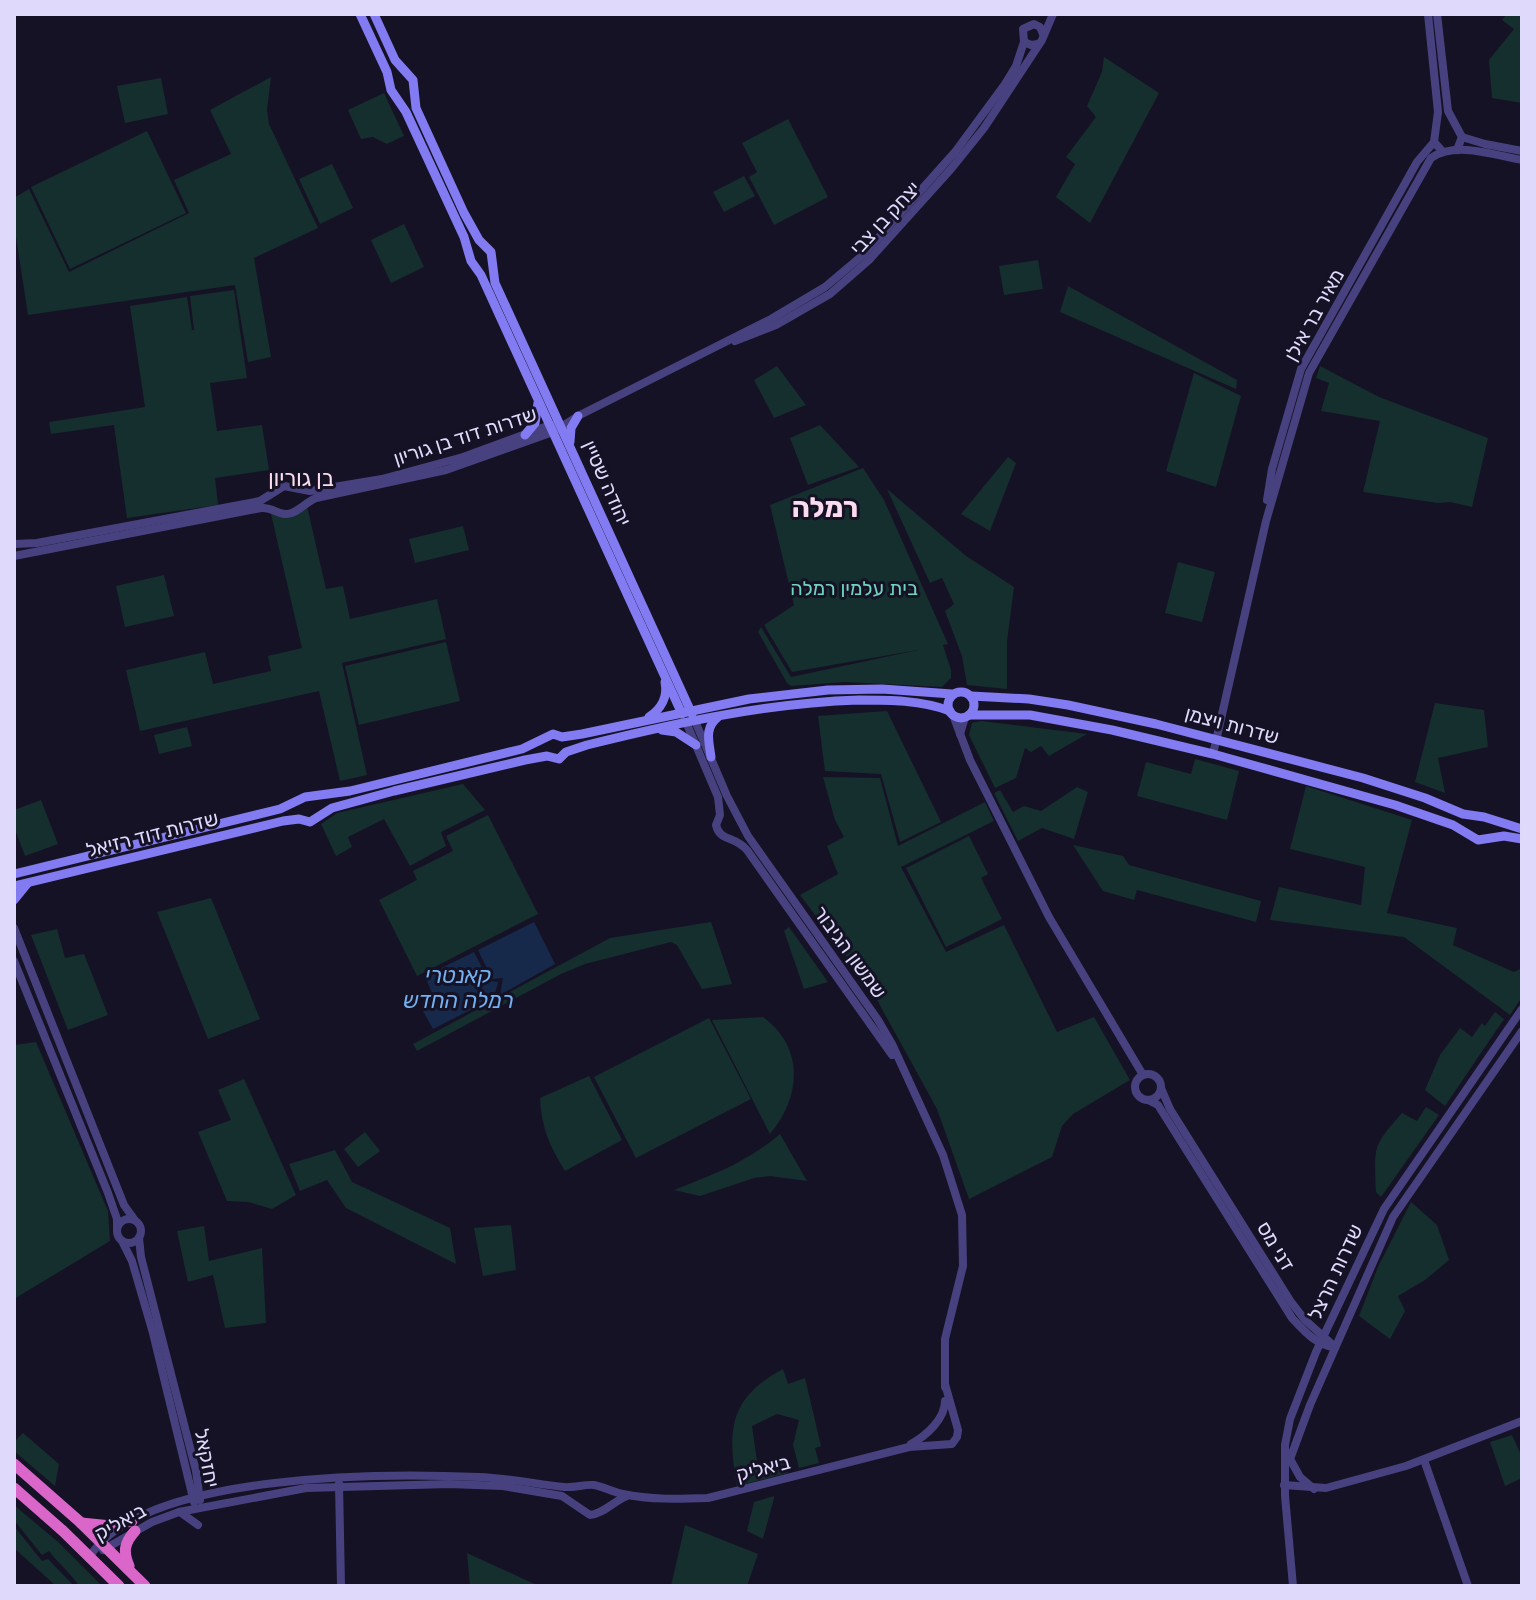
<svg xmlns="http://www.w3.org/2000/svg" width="1536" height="1600" viewBox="0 0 1536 1600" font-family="Rubik,'Noto Sans Hebrew',sans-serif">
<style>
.green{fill:#152e2e}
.water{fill:#16294b}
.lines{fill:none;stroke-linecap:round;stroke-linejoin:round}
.tertiary{stroke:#47427f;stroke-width:8}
.secondary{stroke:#827bf1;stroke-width:9}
.trunk{stroke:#d966c8;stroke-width:11}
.labels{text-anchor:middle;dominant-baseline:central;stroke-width:6;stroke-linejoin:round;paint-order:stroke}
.street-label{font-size:20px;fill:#dfdafb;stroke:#161225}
.park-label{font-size:20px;fill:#6dd4be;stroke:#161225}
.neighbourhood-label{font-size:22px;fill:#fbdcef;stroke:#161225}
.water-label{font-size:22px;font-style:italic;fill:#73b1f0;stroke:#161225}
.district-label{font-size:28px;font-weight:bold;fill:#fbdcef;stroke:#161225}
</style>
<rect width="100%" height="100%" fill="#161225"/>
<g class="green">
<polygon points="1507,14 1522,14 1522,103 1492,98 1489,60 1514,29 1502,20"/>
<polygon points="1104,57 1159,93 1090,223 1056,197 1075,164 1066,157 1096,117 1087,106 1102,72"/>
<polygon points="271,77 267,110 269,124 318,228 254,258 271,357 248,362 235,285 28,315 14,224 14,198 29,189 69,272 189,213 174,180 231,154 210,110"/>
<polygon points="161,78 168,114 125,123 117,86"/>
<polygon points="384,93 404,136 387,144 373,137 361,139 348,110"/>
<polygon points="788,119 828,197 774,225 749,177 757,172 742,143"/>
<polygon points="147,131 186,213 70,269 31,187"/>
<polygon points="332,164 353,208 320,224 299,179"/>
<polygon points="744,176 755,196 724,212 713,192"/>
<polygon points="404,224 424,267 391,283 371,240"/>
<polygon points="1038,260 1043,289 1004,295 999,266"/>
<polygon points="1068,286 1237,380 1236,389 1060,312"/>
<polygon points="234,290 247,378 210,383 217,431 262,425 269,470 215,478 218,505 127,518 114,425 51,434 49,422 145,407 130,306 187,297 192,330 194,330 190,296"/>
<polygon points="777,366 806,405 774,418 754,380"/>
<polygon points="1320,366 1379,397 1488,438 1472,507 1450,502 1438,503 1363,492 1380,421 1321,411 1329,383 1316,378"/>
<polygon points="1194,373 1241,396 1216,487 1166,471"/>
<polygon points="820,425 859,467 808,485 790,438"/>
<polygon points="1008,457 1016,463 990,531 961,514"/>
<polygon points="863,468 884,500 948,644 943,645 951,670 951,678 942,687 845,682 791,686 787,683 758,632 761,627 791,677 918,650 792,672 764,625 794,605 770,505"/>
<polygon points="887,489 966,556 1014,587 1007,642 1007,689 967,685 962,656 945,611 954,604 942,578 930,583"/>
<polygon points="307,506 326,589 343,586 350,619 437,599 446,639 342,663 367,775 340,781 319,691 140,731 126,670 205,652 213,684 271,671 268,656 302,648 271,514"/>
<polygon points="463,526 469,550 415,563 409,539"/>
<polygon points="1178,562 1215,572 1202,622 1165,613"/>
<polygon points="164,575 174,616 125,627 116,586"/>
<polygon points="446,642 460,701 359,725 345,666"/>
<polygon points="1435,703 1484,710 1488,747 1438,758 1445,793 1415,782"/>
<polygon points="887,711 941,822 900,842 881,774 825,771 818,716"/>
<polygon points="981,721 1087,734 1049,756 1041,746 1031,752 1025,748 1016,778 995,788 969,735 972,723"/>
<polygon points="187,727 192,746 159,754 154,735"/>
<polygon points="1195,759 1239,771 1227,820 1137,796 1146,762 1191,774"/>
<polygon points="823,777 880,778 898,846 985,802 994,821 901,867 946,952 1004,925 1057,1032 1094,1017 1130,1080 1073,1114 1062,1126 1052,1157 969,1199 937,1109 871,989 800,895 838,874 827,846 844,837 835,820"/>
<polygon points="463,784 485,810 441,832 446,846 410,866 384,819 348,837 352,847 336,856 321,824 337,813"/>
<polygon points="1306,786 1412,820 1387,913 1457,928 1453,945 1514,972 1522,968 1522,997 1510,1015 1404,937 1270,920 1279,887 1361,905 1365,867 1290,849"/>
<polygon points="1077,787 1088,792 1074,839 1042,828 1018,841 994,793 1000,790 1013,812 1024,806 1041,811"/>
<polygon points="41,800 58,844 25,856 14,827 14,810"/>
<polygon points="488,815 538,914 417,976 379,900 417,880 413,871 453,851 446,836"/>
<polygon points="969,836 988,874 981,878 1002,919 946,947 906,868"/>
<polygon points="1073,845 1123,856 1129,865 1261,901 1256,922 1137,890 1134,900 1103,891"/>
<polygon points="211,898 260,1019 208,1039 157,912"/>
<polygon points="711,922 732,984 702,989 677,945 671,942 585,964 561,974 417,1051 413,1044 610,938"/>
<polygon points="789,927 828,982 804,989 784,931"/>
<polygon points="57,929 65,958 84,954 108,1015 68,1030 31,935"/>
<polygon points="1495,1012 1504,1019 1445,1106 1425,1090 1440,1055 1460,1028 1472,1037 1482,1023 1485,1026"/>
<path d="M 763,1017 C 805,1048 801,1097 770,1134 L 712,1020 Z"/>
<polygon points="709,1018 751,1099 636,1158 594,1077"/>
<polygon points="36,1042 108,1211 110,1241 14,1299 14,1045"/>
<path d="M 589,1076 L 622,1140 L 565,1171 C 550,1147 541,1127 540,1098 Z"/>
<polygon points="244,1079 296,1195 272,1209 248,1202 227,1201 198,1132 231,1120 218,1090"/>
<path d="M 1426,1107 L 1439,1115 L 1381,1197 L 1376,1192 C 1375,1146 1371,1148 1402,1113 L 1417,1121 Z"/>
<polygon points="365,1132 380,1151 358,1167 344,1149"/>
<path d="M 780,1134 L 807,1181 L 770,1176 L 754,1178 L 700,1196 L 674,1190 C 713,1175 749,1161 780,1134 Z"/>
<polygon points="335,1150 352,1182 450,1228 456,1264 346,1208 327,1180 300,1191 289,1164"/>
<polygon points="1411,1202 1437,1225 1449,1260 1425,1280 1398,1296 1405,1311 1390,1339 1359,1316 1378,1267"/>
<polygon points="511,1225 516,1270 483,1276 474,1228"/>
<polygon points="204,1226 209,1261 262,1248 266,1323 225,1328 213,1275 188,1282 177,1231"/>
<path d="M 783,1369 L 788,1384 L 805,1378 L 821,1446 L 815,1448 L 819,1463 L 799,1468 L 793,1445 L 799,1420 L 777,1414 L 752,1426 L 758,1468 L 784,1459 L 788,1473 L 737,1486 C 727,1430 729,1398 783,1369 Z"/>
<polygon points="23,1433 59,1464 55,1486 14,1451 14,1442"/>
<polygon points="1512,1435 1522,1457 1522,1478 1505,1486 1490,1442"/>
<polygon points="774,1496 774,1498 763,1539 747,1531 754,1502"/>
<path d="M 14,1505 L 58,1542 L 102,1586 L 79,1586 C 70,1572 59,1564 49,1551 L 42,1555 L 14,1520 Z"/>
<polygon points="685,1525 758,1554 747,1586 671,1586"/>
<polygon points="14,1526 42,1561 48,1559 74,1586 56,1586 14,1548"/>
<polygon points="467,1553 539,1586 470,1586"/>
</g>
<g class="water">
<polygon points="534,922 555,964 500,995 503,978 492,979 478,950"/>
<polygon points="474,952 489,981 498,982 494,998 433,1029 423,1011 432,993 425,976"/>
</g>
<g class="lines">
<g class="tertiary">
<polyline points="1428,14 1438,112 1434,142 1443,152"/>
<polyline points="1437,14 1448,111 1462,137 1457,150"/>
<polyline points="1038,44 1031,45 1024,42 1023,29 1034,24 1040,27 1043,34"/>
<polyline points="1462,137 1485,144 1522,151"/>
<polyline points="735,341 776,325 830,294 869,260 951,169 984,128 1042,40 1053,14"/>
<polyline points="1267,500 1272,469 1301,369 1417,162 1434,142"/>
<polyline points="14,544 37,543 260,501 284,486 310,491 382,479 463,457 550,425 556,425"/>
<path d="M 14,556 L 261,508 C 273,507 278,515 287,514 C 296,514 306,502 316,498 L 446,470 L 553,432 L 578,416 L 771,319 L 825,287 L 863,255 L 955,152 L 1005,84 L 1016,66 L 1024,42"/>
<polyline points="953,715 970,760 1049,917 1143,1075"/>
<polyline points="695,721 727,796 748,836 878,1020 892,1044 943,1155 962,1215 963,1266 945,1339 945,1387"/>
<path d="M 686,722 L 718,797 L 720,815 L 716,825 C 720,842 734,835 747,850 L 892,1055"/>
<polyline points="960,734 965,717"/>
<path d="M 1213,754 L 1266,521 L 1309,373 L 1431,158 C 1456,141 1494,155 1522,160"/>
<polyline points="14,928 124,1205 134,1219"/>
<polyline points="14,961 108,1193 117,1219 117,1229"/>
<circle cx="1148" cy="1087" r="13"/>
<polyline points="1161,1088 1170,1109 1291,1302 1305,1320 1335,1347"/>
<path d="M 1148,1100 L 1158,1105 L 1163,1113 L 1292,1318 C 1304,1331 1317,1346 1335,1347"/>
<circle cx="129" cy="1231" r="12"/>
<polyline points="139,1238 141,1257 196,1471 200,1500"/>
<polyline points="122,1241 132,1261 153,1333 194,1502"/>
<path d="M 911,1444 C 926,1436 945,1419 945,1401"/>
<polyline points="1424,1460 1468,1586"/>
<polyline points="339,1483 341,1586"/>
<polyline points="1284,1485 1326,1488 1406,1466 1522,1421"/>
<polyline points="1314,1489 1300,1477 1290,1459 1310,1405 1393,1217 1522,1031"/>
<polyline points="180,1512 198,1525"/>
<path d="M 103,1550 L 152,1522 L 179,1512 L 306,1488 L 449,1484 L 503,1486 L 562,1496 L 590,1515 C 603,1514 614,1501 627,1496"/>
<path d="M 90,1556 C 145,1472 386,1473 479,1477 C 508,1478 536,1484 564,1487 C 574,1488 585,1484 594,1485 C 604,1487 613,1492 623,1494 C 650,1500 680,1499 708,1498 L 909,1447 L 952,1444 L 957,1437 L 958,1430 L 945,1384"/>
<polyline points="1293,1586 1285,1496 1285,1445 1290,1419 1316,1352 1384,1209 1522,1009"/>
</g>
<g class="secondary">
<polyline points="360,14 387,72 391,90 406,112 464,237 471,261 481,275 682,714"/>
<polyline points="374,14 395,60 413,80 416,108 464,213 479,240 491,252 495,283 692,714"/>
<polyline points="525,435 535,423 538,403"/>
<polyline points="570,442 571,428 578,416"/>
<circle cx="961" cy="705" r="13"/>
<polyline points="971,696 1029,699 1068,705 1156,724 1363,778 1425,798 1463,814 1484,817 1522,829"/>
<polyline points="969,715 1030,715 1112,730 1213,754 1395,805 1453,825 1478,840 1504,836 1522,839"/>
<path d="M 649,717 C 661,709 668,697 665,682"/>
<polyline points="662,730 676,732 696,745"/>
<path d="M 711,757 C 709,741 704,728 718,717"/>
<polyline points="14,874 280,809 305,797 350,791 522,749 553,734 562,737 582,734 749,699 828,690 882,689 952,694"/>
<path d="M 14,886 L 283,821 L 299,819 L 310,822 L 332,808 L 394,791 L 525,760 L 547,756 L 559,759 L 566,752 L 587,745 C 676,723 766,703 859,700 C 889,700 921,700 950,711"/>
<polyline points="14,900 27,884"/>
</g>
<g class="trunk">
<polyline points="14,1464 80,1522 145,1586"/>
<polyline points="14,1488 63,1531 119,1586"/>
<polyline points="81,1523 111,1526 132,1521"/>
<path d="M 129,1566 C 123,1552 124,1543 135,1531"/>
</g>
</g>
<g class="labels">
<g class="street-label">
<text transform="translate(885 218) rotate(-47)">יצחק בן צבי</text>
<text transform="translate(1314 315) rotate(-61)">מאיר בר אילן</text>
<text transform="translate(465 436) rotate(-18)">שדרות דוד בן גוריון</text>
<text transform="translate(607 483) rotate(66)">יהודה שטיין</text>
<text transform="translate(1232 725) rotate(15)">שדרות ויצמן</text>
<text transform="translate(152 834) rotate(-14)">שדרות דוד רזיאל</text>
<text transform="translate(850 952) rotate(54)">שמשון הגיבור</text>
<text transform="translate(1276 1246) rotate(59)">דני מס</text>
<text transform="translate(1335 1272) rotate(-65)">שדרות הרצל</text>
<text transform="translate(207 1458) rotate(79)">יחזקאל</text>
<text transform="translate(763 1468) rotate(-14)">ביאליק</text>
<text transform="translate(120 1522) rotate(-29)">ביאליק</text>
</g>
<g class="park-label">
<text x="854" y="588">בית עלמין רמלה</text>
</g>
<g class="neighbourhood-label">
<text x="301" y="478">בן גוריון</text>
</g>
<g class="water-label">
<text x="458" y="975">קאנטרי<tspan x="458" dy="25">רמלה החדש</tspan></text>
</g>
<g class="district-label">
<text x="825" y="507">רמלה</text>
</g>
</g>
<rect width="1536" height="1600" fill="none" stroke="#dfdafb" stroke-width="32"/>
</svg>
